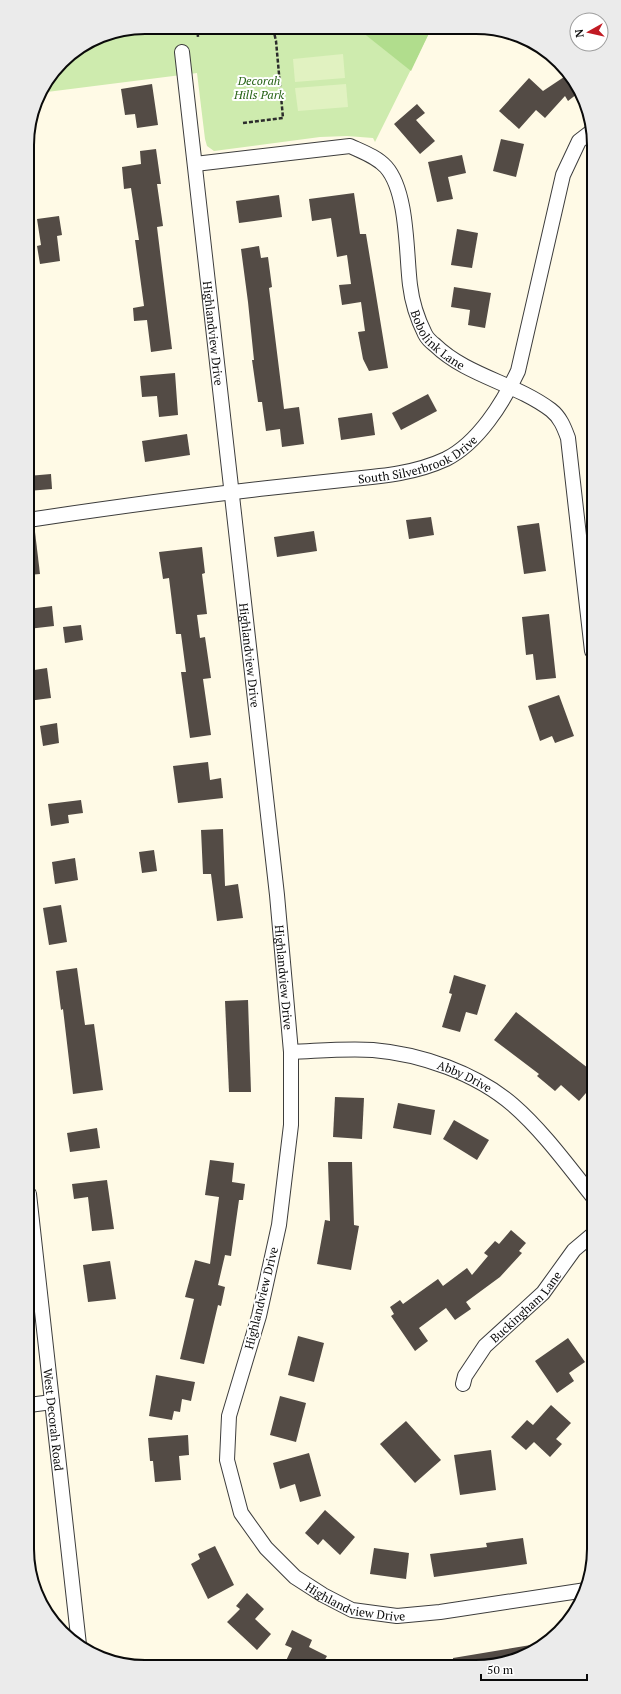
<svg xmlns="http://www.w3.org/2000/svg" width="621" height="1694" viewBox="0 0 621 1694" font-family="'PT Serif',serif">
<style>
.green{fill:#ceebae}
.forest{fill:#b1dd8d}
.pitch{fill:#e1f2c1}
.building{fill:#534b45}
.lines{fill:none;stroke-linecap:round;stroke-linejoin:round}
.minor-casing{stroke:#3d3d3d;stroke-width:16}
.path{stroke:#2c2c2c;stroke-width:2.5;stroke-dasharray:4 2;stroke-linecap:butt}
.minor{stroke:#fff;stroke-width:14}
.labels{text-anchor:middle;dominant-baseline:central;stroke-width:4;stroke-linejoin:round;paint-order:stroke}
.park-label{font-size:12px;font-style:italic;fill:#286417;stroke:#fff}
.street-label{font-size:12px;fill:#0a0a0a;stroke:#fff}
.rim{fill:none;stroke:#0a0a0a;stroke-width:2}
</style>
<rect width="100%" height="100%" fill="#fffae6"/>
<polygon class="green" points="145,27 431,29 375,142 373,138 347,136 320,137 214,151 207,146 205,139 197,73 39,93 67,56 100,36"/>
<polygon class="forest" points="357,28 431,29 411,71"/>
<g class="pitch">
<polygon points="343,54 345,78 295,82 293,59"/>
<polygon points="346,84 348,107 298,111 295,88"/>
</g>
<g class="building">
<polygon points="567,75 577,94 568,101 565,96 545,118 536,110 519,129 499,111 529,78 543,91"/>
<polygon points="152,84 158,125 137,128 135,114 125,115 121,89"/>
<polygon points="417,104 425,113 416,120 435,141 420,154 394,124"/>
<polygon points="501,139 524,144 516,177 493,171"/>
<polygon points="156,149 161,184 157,184 163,226 157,227 172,349 151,352 147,320 134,321 133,308 144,306 135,240 139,240 131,188 124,189 122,167 141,164 140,151"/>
<polygon points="462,155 466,173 448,177 453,199 437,202 428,162"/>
<polygon points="354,193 360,234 366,234 388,368 369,371 363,359 358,332 365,331 361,302 342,305 339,285 351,284 347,255 337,257 331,218 312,221 309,199"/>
<polygon points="279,195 282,217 239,223 236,201"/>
<polygon points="59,216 62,235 57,236 60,261 40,264 37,246 41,245 37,219"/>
<polygon points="457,229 478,233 472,268 451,265"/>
<polygon points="259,246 261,258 268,257 272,287 269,288 284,409 299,407 304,444 282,447 280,429 266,431 262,402 258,402 252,360 254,360 248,302 241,249"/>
<polygon points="454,287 491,293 485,328 468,325 470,310 451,307"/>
<polygon points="175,373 178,415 159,417 157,396 142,397 140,376"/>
<polygon points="428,394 437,411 401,430 392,413"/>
<polygon points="372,413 375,435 341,440 338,418"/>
<polygon points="187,434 190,455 145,462 142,441"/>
<polygon points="51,474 52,489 28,491 28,476"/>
<polygon points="431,517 434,535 409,539 406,520"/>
<polygon points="539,523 546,571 524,574 517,526"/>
<polygon points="314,531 317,551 277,557 274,537"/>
<polygon points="35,532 40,574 28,575 28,533"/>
<polygon points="202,547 205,573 202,574 207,614 197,615 200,638 205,637 211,678 203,679 211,735 190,738 181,672 186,672 181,634 176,634 169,578 163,579 159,552"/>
<polygon points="52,606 54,626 28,629 28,609"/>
<polygon points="549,614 556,678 536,680 533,654 526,655 522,617"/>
<polygon points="81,625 83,640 65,643 63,627"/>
<polygon points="47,668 51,698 28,701 28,671"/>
<polygon points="559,695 574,736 555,743 552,736 540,741 528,706"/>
<polygon points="57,723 59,743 43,746 40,726"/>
<polygon points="208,762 210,780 221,778 223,798 178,803 173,766"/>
<polygon points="81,800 83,813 68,815 69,823 51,826 48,804"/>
<polygon points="223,829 225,886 238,884 243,918 217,921 211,874 203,874 201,830"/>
<polygon points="154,850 157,871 142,873 139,852"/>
<polygon points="75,858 78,880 55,884 52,862"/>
<polygon points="61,905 67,942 49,945 43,908"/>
<polygon points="77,968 85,1025 94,1024 103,1090 73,1094 63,1009 61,1010 56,971"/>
<polygon points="454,975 486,985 477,1015 466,1012 460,1032 442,1027 452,994 449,993"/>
<polygon points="248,1000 251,1092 229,1092 225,1001"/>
<polygon points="516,1012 593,1072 593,1085 579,1101 561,1085 555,1091 537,1076 539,1074 494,1040"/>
<polygon points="335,1097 364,1098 362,1139 333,1137"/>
<polygon points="398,1103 435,1110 431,1135 393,1128"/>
<polygon points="454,1120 489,1140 477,1160 443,1139"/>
<polygon points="97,1128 100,1148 70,1152 67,1133"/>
<polygon points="210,1160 234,1163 232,1182 245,1184 243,1200 239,1200 231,1256 225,1255 218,1285 225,1287 221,1306 218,1305 204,1364 180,1359 194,1299 185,1297 195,1260 210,1264 219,1197 205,1195"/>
<polygon points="328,1162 352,1162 354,1225 359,1226 351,1270 317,1264 325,1220 330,1221"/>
<polygon points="107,1180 114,1229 92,1231 88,1197 74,1199 72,1184"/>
<polygon points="511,1230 526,1243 519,1251 522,1253 500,1277 466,1302 471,1309 455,1320 446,1308 419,1328 428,1341 415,1351 391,1316 394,1314 390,1307 400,1300 403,1304 438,1279 443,1286 467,1268 472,1275 488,1256 484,1253 495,1241 499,1244"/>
<polygon points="110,1261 116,1299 88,1302 83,1265"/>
<polygon points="298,1336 324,1343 314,1382 288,1375"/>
<polygon points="568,1338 585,1362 569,1373 574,1381 557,1393 535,1361"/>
<polygon points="156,1375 195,1382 191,1401 182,1399 180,1412 174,1411 172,1420 149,1416"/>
<polygon points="280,1396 306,1403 296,1442 270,1435"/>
<polygon points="551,1405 571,1423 556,1439 562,1444 550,1457 534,1442 526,1450 511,1437 527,1420 533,1425"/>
<polygon points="406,1421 441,1460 415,1483 380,1444"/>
<polygon points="188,1435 189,1455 179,1456 181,1480 155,1482 153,1461 150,1461 148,1438"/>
<polygon points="491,1450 496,1490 460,1495 454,1455"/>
<polygon points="309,1453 321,1496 300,1502 295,1484 280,1489 273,1463"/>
<polygon points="325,1510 355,1537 340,1555 323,1539 318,1545 305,1533"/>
<polygon points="523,1538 527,1564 434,1577 430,1554 487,1547 486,1543"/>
<polygon points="215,1546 234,1585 208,1599 191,1564 200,1559 198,1554"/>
<polygon points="374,1548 409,1553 406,1579 370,1574"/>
<polygon points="247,1593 264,1609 255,1619 271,1634 257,1650 227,1622 240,1609 236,1606"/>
<polygon points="292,1630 312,1640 309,1647 327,1656 322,1665 284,1665 292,1648 285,1645"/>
<polygon points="543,1643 535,1651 500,1665 453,1665 453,1658"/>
</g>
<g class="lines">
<g class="minor-casing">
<g id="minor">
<path id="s1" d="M 182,52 L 277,895 L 291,1052 L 291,1125 L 279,1225 L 259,1316 L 229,1416 L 227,1460 L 241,1513 L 266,1548 L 295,1577 L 323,1595 L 352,1610 L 397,1616 L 440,1612 L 586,1590"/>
<path id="s2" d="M 195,164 L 350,146 C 363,152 377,157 386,167 C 408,192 406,253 410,285 C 412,302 417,318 425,334 C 427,338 431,342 435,345 C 467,376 515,383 551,410 C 560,417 564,427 568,438 L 592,651"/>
<path id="s3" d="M 28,520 C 108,508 188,497 268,488 C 296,485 324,482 352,479 C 384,476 416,473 446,459 C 478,443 503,403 518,371 L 563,175 L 579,141 L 592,131"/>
<path id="s4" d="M 291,1052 C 318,1051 346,1048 373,1050 C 421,1054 476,1073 513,1105 C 542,1130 569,1167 593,1197"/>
<path id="s5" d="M 29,1194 L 79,1645"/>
<path id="s6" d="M 463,1384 L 465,1376 L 485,1346 L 543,1293 L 574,1250 L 593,1234"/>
<polyline points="29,1405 52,1402"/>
</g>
</g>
<g class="path">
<polyline points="197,27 198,37"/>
<polyline points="243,123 283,118 276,41 273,28"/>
</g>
<use href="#minor" class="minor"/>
</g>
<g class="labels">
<g class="park-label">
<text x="259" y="80">Decorah<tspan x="259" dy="14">Hills Park</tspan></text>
</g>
<g class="street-label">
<text stroke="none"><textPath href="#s1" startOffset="283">Highlandview Drive</textPath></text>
<text stroke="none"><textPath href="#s2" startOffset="384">Bobolink Lane</textPath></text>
<text stroke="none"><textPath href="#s3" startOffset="396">South Silverbrook Drive</textPath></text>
<text stroke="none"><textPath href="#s1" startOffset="607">Highlandview Drive</textPath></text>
<text stroke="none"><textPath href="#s1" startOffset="931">Highlandview Drive</textPath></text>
<text stroke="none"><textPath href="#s4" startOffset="178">Abby Drive</textPath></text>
<text transform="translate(261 1298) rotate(-76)">Highlandview Drive</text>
<text stroke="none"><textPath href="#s6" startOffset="101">Buckingham Lane</textPath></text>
<text stroke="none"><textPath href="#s5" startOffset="227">West Decorah Road</textPath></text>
<text stroke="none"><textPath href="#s1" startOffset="1627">Highlandview Drive</textPath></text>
</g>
</g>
<path d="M0 0H621V1694H0ZM145 34H476A111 111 0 0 1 587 145V1549A111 111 0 0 1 476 1660H145A111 111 0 0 1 34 1549V145A111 111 0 0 1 145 34Z" fill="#ebebeb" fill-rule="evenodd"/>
<path class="rim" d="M145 34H476A111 111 0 0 1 587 145V1549A111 111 0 0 1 476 1660H145A111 111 0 0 1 34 1549V145A111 111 0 0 1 145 34Z"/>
<g transform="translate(589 32) rotate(262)"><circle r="19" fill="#ffffff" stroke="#9d9d9d"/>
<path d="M0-3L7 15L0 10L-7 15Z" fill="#c11a23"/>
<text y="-6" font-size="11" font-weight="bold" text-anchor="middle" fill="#0a0a0a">N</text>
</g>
<path d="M481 1674v6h106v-6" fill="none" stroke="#0a0a0a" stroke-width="2"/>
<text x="487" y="1674" font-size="12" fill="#0a0a0a" stroke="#ffffff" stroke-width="3" paint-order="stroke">50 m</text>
</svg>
